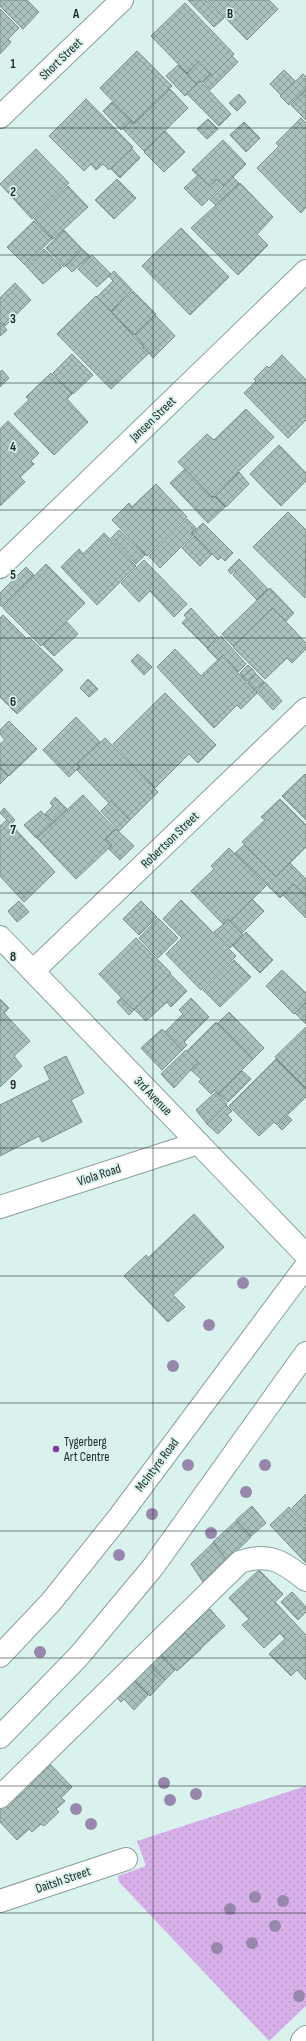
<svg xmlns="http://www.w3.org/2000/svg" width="306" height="2041" viewBox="0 0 306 2041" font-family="'Sofia Sans Condensed',sans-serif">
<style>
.grass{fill:url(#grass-dots)}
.building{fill:url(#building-cross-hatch);stroke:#778f8a}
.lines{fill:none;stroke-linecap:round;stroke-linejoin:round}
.street-casing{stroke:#89a09c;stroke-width:24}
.secondary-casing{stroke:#89a09c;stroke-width:24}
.street{stroke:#fff;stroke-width:22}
.secondary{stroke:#fff;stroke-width:22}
.tree{fill:#9887ac}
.grid{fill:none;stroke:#1c2624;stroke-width:1;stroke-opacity:0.55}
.poi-dot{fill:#8636a5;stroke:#d9f2ed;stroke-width:1.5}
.labels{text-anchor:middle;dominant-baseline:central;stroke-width:3.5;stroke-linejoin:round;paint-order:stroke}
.street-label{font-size:13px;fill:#1c2624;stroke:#d9f2ed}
.poi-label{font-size:13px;fill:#1c2624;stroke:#d9f2ed;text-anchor:start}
.grid-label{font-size:13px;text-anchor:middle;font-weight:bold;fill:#1c2624;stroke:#d9f2ed;stroke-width:3.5;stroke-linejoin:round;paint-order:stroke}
</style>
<defs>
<pattern id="grass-dots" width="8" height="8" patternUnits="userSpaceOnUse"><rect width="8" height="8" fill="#d7afe9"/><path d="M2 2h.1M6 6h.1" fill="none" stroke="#b896c8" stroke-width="1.8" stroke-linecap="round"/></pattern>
<pattern id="building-cross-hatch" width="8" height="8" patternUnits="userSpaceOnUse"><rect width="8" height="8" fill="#aac2bd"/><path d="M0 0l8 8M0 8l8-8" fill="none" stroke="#8a9d99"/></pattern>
</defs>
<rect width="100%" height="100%" fill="#d9f2ed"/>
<polygon class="grass" points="306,1786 306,2006 269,2041 119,1882 118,1876 146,1866 137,1841"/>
<g class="building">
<polygon points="0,0 27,0 39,12 23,29 0,6"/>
<polygon points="188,0 206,0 224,18 214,27"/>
<polygon points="208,0 269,0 278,9 247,40"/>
<polygon points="185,3 234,54 213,76 199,61 187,73 151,36"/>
<polygon points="0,9 19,28 8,39 11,42 0,54"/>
<polygon points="137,51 172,86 134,123 100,88"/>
<polygon points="232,56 238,62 210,90 203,82 211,74 212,76"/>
<polygon points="198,62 210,74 201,83 200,81 196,83 187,74"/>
<polygon points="178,65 197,84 185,96 166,76"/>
<polygon points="284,70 295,81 281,95 270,84"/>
<polygon points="303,74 306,77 306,89 289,105 280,96"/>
<polygon points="200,81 231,114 219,126 187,94"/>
<polygon points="170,89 188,108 144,151 123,129 131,121 134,124"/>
<polygon points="306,90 306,120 291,105"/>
<polygon points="239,94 246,102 237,111 229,103"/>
<polygon points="86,99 133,147 109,170 103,164 96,170 91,164 84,171 49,136"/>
<polygon points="112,102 131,121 121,130 103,111"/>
<polygon points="301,118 306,123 306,207 301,213 257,168 279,146 276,143"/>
<polygon points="208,119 218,129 207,139 197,129"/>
<polygon points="244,122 260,138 246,152 230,135"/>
<polygon points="165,131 185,152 164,172 144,152"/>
<polygon points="223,140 246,164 224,186 216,179 209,186 192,170"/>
<polygon points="36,149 69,183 32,219 0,184"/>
<polygon points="132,149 140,158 120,178 111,169"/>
<polygon points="198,175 209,186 217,179 223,185 202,206 184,188"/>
<polygon points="233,177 239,183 216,205 210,200"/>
<polygon points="117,179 136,198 114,219 95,200"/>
<polygon points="240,183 273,217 257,234 268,245 238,275 191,228"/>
<polygon points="68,186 88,207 53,239 34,219"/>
<polygon points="34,221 52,239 25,265 7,247"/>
<polygon points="181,228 229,277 190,315 142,266"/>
<polygon points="64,230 82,249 64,267 46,248"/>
<polygon points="44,249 62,267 43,284 26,266"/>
<polygon points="82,249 90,256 72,272 66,266"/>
<polygon points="92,255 111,274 97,287 78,269"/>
<polygon points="114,271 132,290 111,311 97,297 113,281 109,276"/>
<polygon points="15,283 31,300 5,326 0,320 0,298"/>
<polygon points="133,291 156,314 134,335 111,312"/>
<polygon points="96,296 144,347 143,348 149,353 111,389 57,334"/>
<polygon points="155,315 175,336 153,358 135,335"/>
<polygon points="0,322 7,330 0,336"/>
<polygon points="72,354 93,375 73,394 53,373"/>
<polygon points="282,355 306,380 306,420 288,438 244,393 256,381 254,379 267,366 269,368"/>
<polygon points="2,370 9,378 0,387 0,372"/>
<polygon points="51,373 72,394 67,399 88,422 54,455 14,414 29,400 26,397"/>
<polygon points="246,409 274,437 212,497 178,462 207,434 214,440"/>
<polygon points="8,421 39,453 31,461 34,464 20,477 25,482 0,506 0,429"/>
<polygon points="279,445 306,473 306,481 281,506 250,474"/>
<polygon points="185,469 212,498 214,496 225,507 208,523 170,483"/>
<polygon points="239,472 249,484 226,507 215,496"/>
<polygon points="156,484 187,517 147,556 112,520 129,503 132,507"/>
<polygon points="288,512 306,530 305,598 253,547"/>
<polygon points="187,519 196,528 191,533 193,535 160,568 149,556"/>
<polygon points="203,523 233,553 225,561 221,557 218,560 192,533"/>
<polygon points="119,530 145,555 136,564 111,538"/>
<polygon points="104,533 136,566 97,605 61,567 79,549 83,554"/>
<polygon points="194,536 212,554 200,566 182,548"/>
<polygon points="239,559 268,589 257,600 233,575 236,571 235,570 231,574 228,570"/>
<polygon points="144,560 187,604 174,617 150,591 139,602 121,583"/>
<polygon points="46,564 85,603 41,646 3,608"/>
<polygon points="26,567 34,575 2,607 0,605 0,593"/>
<polygon points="270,588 294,613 286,621 273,608 233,646 222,634"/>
<polygon points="191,608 218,637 207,648 182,623 187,618 184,615"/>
<polygon points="273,608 306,643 306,649 292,663 287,658 265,679 233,647"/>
<polygon points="3,615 27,639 29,637 63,670 17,714 0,697 0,618"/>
<polygon points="67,622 78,634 54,656 43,645"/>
<polygon points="221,636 246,664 238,672 223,655 218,660 207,649"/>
<polygon points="175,649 201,676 222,656 257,693 241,709 237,705 214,728 157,667"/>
<polygon points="138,654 152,667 144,675 131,661"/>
<polygon points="248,665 252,669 243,677 240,673"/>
<polygon points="252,669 256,674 247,681 243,677"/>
<polygon points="256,674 264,682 255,690 248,682"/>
<polygon points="88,679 98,689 89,697 80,688"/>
<polygon points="265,682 282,701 273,710 256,691"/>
<polygon points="165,693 216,745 198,763 189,754 155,788 113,744"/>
<polygon points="76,717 100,742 77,765 79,767 69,777 43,750"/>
<polygon points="9,721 37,749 9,776 0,767 0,744 5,740 0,734 0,730"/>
<polygon points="105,738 158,792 130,820 111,801 109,803 77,770 80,767 77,764"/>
<polygon points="0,768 8,776 0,784"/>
<polygon points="305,774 306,775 306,820 282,796"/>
<polygon points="83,795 115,829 105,839 111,846 76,879 37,838"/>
<polygon points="55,797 67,809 53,822 45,814 53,806 50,803"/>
<polygon points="280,799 306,825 306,847 276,877 242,842 265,820 261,817"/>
<polygon points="111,801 130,820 119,831 101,811"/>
<polygon points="4,808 15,820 11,824 0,813"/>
<polygon points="41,811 52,823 36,838 24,825"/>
<polygon points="7,820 55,872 24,902 0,876 0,826"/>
<polygon points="116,829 134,846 120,860 109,849 112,845 106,839"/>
<polygon points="244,845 276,877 290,863 306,879 306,896 294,884 280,898 235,853"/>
<polygon points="229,848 266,886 230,921 228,919 223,924 191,891 214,869 211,866"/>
<polygon points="294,884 306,896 306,918 283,895"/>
<polygon points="252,899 264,911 242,933 230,922"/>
<polygon points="181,900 236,956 201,990 166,954 182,938 163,919"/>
<polygon points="19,901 29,912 17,922 8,911"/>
<polygon points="141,901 157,917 139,935 123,919"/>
<polygon points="158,918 178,938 158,958 139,938"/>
<polygon points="229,920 243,935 230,948 214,932"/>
<polygon points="246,932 273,960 260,973 233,946"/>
<polygon points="136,938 171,973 133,1010 99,974"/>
<polygon points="234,960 251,977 220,1007 203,990"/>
<polygon points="282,970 306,993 306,1002 294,1014 266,986"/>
<polygon points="170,974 187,991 171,1007 167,1002 146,1021 134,1009"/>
<polygon points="121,998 134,1010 129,1015 117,1002"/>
<polygon points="191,998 209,1017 184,1042 187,1045 182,1050 165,1032 183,1014 179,1010"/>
<polygon points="0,999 9,1008 4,1013 30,1041 14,1056 22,1066 0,1087"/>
<polygon points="306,1003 306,1024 295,1013"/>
<polygon points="229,1012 264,1048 253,1059 218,1023"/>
<polygon points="216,1022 253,1059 218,1094 215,1090 211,1094 199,1082 201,1079 191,1070 199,1063 187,1051"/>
<polygon points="306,1027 306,1088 275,1057"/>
<polygon points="162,1029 182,1050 162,1070 141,1048"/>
<polygon points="186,1050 198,1062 174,1088 161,1074"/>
<polygon points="66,1056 84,1093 71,1100 82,1122 42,1142 39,1136 0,1156 0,1105 50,1080 44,1067"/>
<polygon points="276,1059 306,1089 306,1097 277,1125 274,1122 259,1136 229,1106"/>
<polygon points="242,1071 251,1079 228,1102 219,1094"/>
<polygon points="216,1092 227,1104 207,1124 196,1110"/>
<polygon points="226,1105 232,1111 227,1115 232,1120 218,1134 207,1124"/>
<polygon points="288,1116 292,1120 282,1130 278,1126"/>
<polygon points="194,1214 224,1247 173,1295 185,1307 168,1322 124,1276 146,1255 148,1258"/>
<polygon points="306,1494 306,1523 292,1508"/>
<polygon points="252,1506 266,1523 251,1536 236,1520"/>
<polygon points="289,1507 306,1525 306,1563 270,1525"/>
<polygon points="236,1521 251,1537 227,1560 213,1542"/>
<polygon points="213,1543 227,1560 203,1582 191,1564"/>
<polygon points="259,1570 283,1594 275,1602 306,1635 306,1680 297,1670 291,1676 269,1654 285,1639 280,1633 264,1648 242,1625 249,1619 229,1598"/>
<polygon points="292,1592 306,1607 306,1612 298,1620 281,1602"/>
<polygon points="210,1609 225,1626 200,1649 185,1632"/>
<polygon points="185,1633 201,1649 177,1671 162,1655"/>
<polygon points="161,1655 175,1670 165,1680 150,1664"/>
<polygon points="149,1665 165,1680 150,1696 134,1680"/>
<polygon points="133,1680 148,1695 134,1710 124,1699 121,1702 116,1696"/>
<polygon points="48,1762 72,1787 61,1798 65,1801 56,1809 59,1812 44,1826 41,1824 32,1832 29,1829 17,1840 0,1822 0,1807 14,1794 17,1798 32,1784 29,1780"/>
</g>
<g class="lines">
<g class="street-casing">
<g id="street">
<polyline points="0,117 122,0"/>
<polyline points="0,567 306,271"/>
<polyline points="0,937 306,1255"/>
<polyline points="33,971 306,709"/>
<polyline points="0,1207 198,1143"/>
<path d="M 0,1797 L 240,1562 C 269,1552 284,1562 306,1580"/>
<polyline points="0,1901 126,1859"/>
<polyline points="302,2041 306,2037"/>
</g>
</g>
<g class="secondary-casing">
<g id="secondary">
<polyline points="0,1656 51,1602 119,1517 306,1266"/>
<polyline points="0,1737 78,1657 153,1567 306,1353"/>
</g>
</g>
<use href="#street" class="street"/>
<use href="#secondary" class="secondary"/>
</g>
<g class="tree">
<circle cx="243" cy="1283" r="6"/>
<circle cx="209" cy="1325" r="6"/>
<circle cx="173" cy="1366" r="6"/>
<circle cx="188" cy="1465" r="6"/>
<circle cx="265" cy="1465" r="6"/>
<circle cx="246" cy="1492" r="6"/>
<circle cx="152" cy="1514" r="6"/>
<circle cx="211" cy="1533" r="6"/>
<circle cx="119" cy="1555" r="6"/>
<circle cx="40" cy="1652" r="6"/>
<circle cx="164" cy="1783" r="6"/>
<circle cx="196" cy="1794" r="6"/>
<circle cx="170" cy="1800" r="6"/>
<circle cx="76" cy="1809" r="6"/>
<circle cx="91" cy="1824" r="6"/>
<circle cx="255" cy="1897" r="6"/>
<circle cx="283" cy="1901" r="6"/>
<circle cx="230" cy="1909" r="6"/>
<circle cx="275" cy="1926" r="6"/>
<circle cx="252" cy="1943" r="6"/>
<circle cx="217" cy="1948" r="6"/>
<circle cx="299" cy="1996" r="6"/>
</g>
<path class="grid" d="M 153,0 L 153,2041M 0,128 L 306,128M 0,255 L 306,255M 0,383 L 306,383M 0,510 L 306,510M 0,638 L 306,638M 0,765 L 306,765M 0,893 L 306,893M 0,1020 L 306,1020M 0,1148 L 306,1148M 0,1276 L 306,1276M 0,1403 L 306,1403M 0,1531 L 306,1531M 0,1658 L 306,1658M 0,1786 L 306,1786M 0,1913 L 306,1913"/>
<circle class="poi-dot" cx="56" cy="1449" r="4"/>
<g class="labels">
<g class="street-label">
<text transform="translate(61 59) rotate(-44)">Short Street</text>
<text transform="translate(153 419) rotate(-44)">Jansen Street</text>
<text transform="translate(170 840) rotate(-44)">Robertson Street</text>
<text transform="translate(153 1096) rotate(46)">3rd Avenue</text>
<text transform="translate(99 1175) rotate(-18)">Viola Road</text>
<text transform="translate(157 1465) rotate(-53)">McIntyre Road</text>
<text transform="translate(63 1880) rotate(-19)">Daitsh Street</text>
</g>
<g class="poi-label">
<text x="64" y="1442">Tygerberg<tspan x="64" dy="15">Art Centre</tspan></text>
</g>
</g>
<g class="grid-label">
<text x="76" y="18">A</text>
<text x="230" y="18">B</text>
<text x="13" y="68">1</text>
<text x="13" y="196">2</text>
<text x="13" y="323">3</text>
<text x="13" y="451">4</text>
<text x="13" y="579">5</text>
<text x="13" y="706">6</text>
<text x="13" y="834">7</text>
<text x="13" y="961">8</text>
<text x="13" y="1089">9</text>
</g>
</svg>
